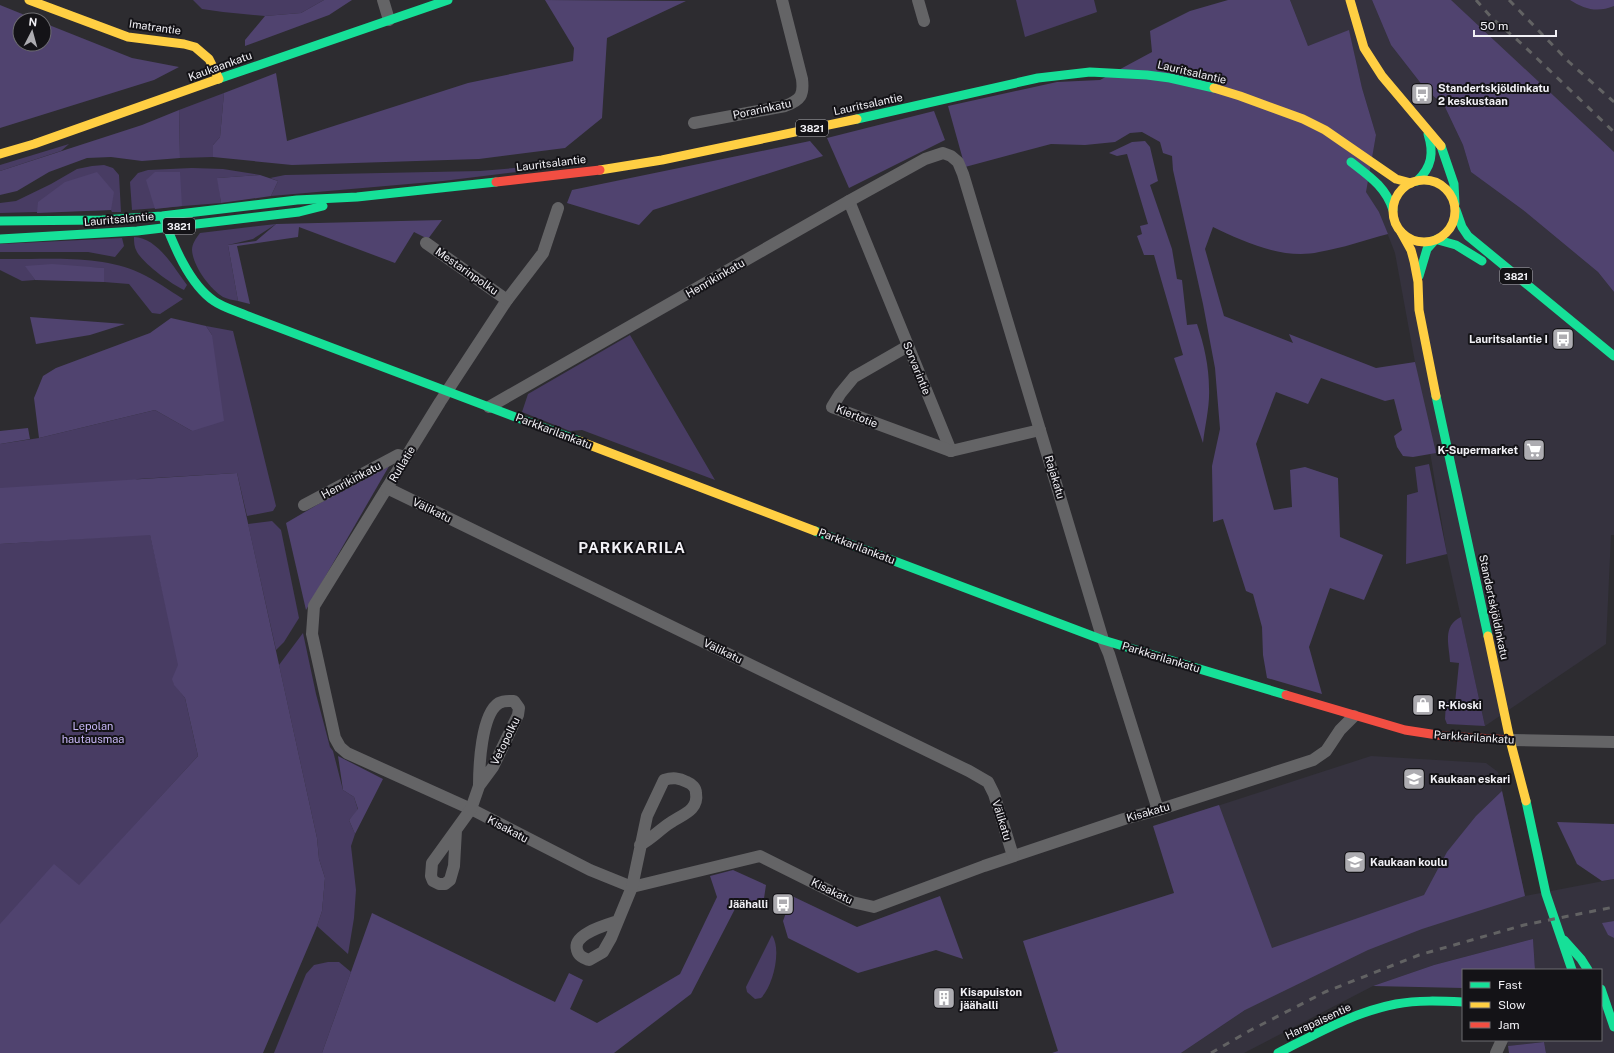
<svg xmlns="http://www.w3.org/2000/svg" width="1614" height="1053" viewBox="0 0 1614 1053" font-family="'Public Sans',sans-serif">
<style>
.built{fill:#35323e}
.green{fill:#483c63}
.forest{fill:#50436f}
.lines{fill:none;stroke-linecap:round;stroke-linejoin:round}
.street{stroke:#646466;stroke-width:12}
.fast{stroke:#16e098;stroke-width:9}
.slow{stroke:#ffcf43;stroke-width:9}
.jam{stroke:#f24e42;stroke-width:9}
.rail{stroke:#626263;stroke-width:3;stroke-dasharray:7 7;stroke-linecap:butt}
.labels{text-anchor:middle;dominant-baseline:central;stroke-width:4;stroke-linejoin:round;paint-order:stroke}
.shield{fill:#141317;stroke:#afaeb3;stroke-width:1}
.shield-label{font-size:10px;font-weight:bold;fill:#f2f1f6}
.street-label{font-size:11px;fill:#f2f1f6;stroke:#141317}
.poi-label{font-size:11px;font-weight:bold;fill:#f2f1f6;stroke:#141317;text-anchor:start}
.park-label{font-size:11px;fill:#c8b7f6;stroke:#141317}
.district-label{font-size:15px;font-weight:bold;letter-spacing:1px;fill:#f2f1f6;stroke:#141317}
</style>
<rect width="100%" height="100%" fill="#2d2c30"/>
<g class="built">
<polygon points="1290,0 1372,0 1391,45 1426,90 1444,105 1463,145 1471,172 1523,210 1598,272 1614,292 1614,535 1611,535 1606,644 1485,726 1447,554 1415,362 1395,253 1379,212 1365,192 1376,135 1362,88 1349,31 1308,46"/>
<polygon points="1448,0 1614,0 1614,155"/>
<polygon points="1371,756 1486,763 1498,772 1525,896 1614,879 1614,921 1603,923 1608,935 1614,938 1614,1053 1546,1053 1544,1042 1508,1046 1507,1040 1601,1040 1601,970 1535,970 1533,939 1434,965 1373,986 1244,1053 1181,1053 1245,1010 1177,819"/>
</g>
<g class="green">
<polygon points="193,0 324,0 301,13 265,16 223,12 202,9"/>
<polygon points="1016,0 1094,0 1097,12 1025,37"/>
<polygon points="224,93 220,137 213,145 213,157 180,158 179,110"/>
<polygon points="69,144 61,151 0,171 0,165"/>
<polygon points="104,165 113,168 119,175 121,212 112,212 111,210 0,213 0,203 16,201 51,184 77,169 92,166"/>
<polygon points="527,167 525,171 443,181 271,196 278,181 270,178 285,175 480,171"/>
<polygon points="192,168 223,169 260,175 218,178 221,203 132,210 130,182 138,173 148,170"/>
<path d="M 276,224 L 253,239 L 228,245 L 238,301 C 233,300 227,299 223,297 C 209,288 193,266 192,250 C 192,244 196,238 200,233 Z"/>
<path d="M 134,237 C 158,238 174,268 187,285 L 184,290 C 171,284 144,264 137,252 C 134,247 134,242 134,237 Z"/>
<polygon points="122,238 124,246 115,257 88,252 0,252 0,244"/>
<path d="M 0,259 C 44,260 100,254 140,273 C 155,280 169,290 183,299 L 160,314 L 152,313 L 129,284 L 104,282 L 104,268 L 26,266 L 35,280 L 22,281 L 0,270 Z"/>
<polygon points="206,326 233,331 276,506 273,511 247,516 237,473 138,479 0,531 0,444 39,438 155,410 192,431 212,335"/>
<polygon points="630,335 715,480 582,430 570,431 522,412 528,394"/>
<polygon points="1429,464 1447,554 1406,564 1407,495 1418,492 1415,467"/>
<polygon points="272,521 281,530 299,618 284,642 276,650 248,524"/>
<polygon points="150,534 179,665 173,679 174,684 185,698 198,756 0,972 0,544"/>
<path d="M 1461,617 L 1485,726 L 1447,724 L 1445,719 L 1446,702 L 1455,703 L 1459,663 L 1450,662 C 1449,644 1442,626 1461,617 Z"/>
<polygon points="303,633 316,694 330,747 333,751 343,790 354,797 358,810 349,820 355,834 351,846 356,890 354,918 348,954 317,926 322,911 325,878 319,859 317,838 279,665"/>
<path d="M 772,935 C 782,950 773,986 761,998 L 755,999 L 747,992 L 746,987 Z"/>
<polygon points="328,962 339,962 351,972 322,1053 274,1053 306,974 314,965"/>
</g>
<g class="forest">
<polygon points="324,0 352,0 329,15 245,46 245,40 265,16 301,13"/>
<polygon points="545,0 686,1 607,38 602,118 565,148 479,159 292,165 213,157 213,145 220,137 224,93 276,73 287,141 468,83 573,61 574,48"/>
<path d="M 1228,0 L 1290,0 L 1308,46 L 1349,30 L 1362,88 L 1376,135 L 1366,192 L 1379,212 L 1388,234 C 1365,240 1343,248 1319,252 C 1284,260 1244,242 1213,227 L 1205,249 L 1224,316 L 1293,343 L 1289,334 L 1376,368 L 1415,362 L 1436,453 L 1413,457 L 1403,456 L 1397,447 L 1394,436 L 1402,430 L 1394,399 L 1385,401 L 1321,378 L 1308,404 L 1276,392 L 1256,444 L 1274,510 L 1292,507 L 1290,470 L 1305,467 L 1338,478 L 1340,537 L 1383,555 L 1364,600 L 1330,588 L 1309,647 L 1322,694 L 1267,678 L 1263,655 L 1262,627 L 1253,594 L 1246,591 L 1223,519 L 1213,522 L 1212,466 L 1220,429 L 1215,368 L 1203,304 L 1173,170 L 1172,156 L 1163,153 L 1160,142 L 1142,132 L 1130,133 L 1115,142 L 1085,145 L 1051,144 L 965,167 L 948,106 L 1057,82 L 1100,80 L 1152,52 L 1150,31 L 1190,11 Z"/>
<polygon points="1372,0 1451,0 1614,152 1614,292 1598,272 1523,210 1471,172 1463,145 1444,105 1426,90 1391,45"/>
<path d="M 1570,0 L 1614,0 L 1614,6 C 1597,13 1584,9 1570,0 Z"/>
<polygon points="0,5 37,20 20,20 20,44 44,44 44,23 132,58 179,67 154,80 0,128"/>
<polygon points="179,110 180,158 142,161 111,157 87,158 49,172 17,191 0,195 0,171 142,125"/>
<polygon points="934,111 945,140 849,188 827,138"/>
<polygon points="810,141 823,156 653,210 639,225 567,203 572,190"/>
<path d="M 1145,141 L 1150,147 L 1158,181 L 1150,185 L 1172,249 L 1177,279 L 1182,280 L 1187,325 L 1197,324 C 1204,344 1209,367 1209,388 C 1210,406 1205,425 1203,443 L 1174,358 L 1183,355 L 1154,255 L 1144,255 L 1137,236 L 1142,234 L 1140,226 L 1148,224 L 1127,154 L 1117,156 L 1109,153 L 1132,142 Z"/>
<polygon points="97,172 114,192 111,210 37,213 38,202 65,182"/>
<polygon points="155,172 180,172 182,206 155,209 146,180"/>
<polygon points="260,175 278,181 271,196 221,203 217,178"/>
<polygon points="442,220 428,239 414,232 395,263 299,227 298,237 237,246 250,304 238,301 228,245 256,241 276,224"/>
<polygon points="52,264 104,268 104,282 35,280 25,266"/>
<polygon points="30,317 125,324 90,335 36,344"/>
<polygon points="171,318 206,326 212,335 224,421 192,431 155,410 39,438 34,398 43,376 56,368 150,333"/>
<polygon points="28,428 30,439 0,444 0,431"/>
<polygon points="392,461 306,610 286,523"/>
<polygon points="237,473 317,838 319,859 325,878 322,911 317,926 263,1053 0,1053 0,924 54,864 79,885 198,756 185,698 174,685 172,679 178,665 150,535 0,544 0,488"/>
<polygon points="338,756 383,779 355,834 349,820 358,809 354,797 343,790"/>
<polygon points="1502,791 1525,896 1422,929 1368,950 1245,1010 1181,1053 1052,1053 1058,1051 1023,941 1174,893 1153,826 1219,805 1272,948 1424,895 1447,852 1476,816"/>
<polygon points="1557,822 1614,824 1614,879 1602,881 1577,864"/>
<polygon points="733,870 766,885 763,905 737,905 691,994 614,1053 322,1053 372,913 555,1002 569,973 583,980 570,1009 597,1023 680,974 717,897 710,876"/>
<polygon points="792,896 857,927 940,896 963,959 936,950 858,973 788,938 783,921"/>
<polygon points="1614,921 1614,938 1608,935 1602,923"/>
<polygon points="1533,939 1535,970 1463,970 1463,988 1373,986 1434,965"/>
<polygon points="1544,1042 1546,1053 1509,1053 1508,1046"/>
</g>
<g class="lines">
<g class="street">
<polyline points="383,0 389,20"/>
<polyline points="918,0 924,21"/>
<path d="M 694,123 L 785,106 C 801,100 804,95 802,79 L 782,0"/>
<polyline points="849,201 951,451 1040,430"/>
<polyline points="558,208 543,253 507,300 440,402 314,606 312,634 335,738 340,747 347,753 471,809 590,870 632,887 760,856 852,902 874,907 984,866 1124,819 1158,810 1313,760 1326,751 1340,730 1354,716"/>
<polyline points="426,243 507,300"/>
<polyline points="908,346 854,377 840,394 832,407 951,451"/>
<polyline points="489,407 849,201 925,159 943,153 951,156 958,162 963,174 1103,640 1109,654 1158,810"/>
<polyline points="387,488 969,771 988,782 994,794 1013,856"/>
<polyline points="304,505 398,455 405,457"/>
<polyline points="1510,740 1614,742"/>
<path d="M 456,830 L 454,866 L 450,880 L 445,884 L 439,884 L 433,881 L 431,876 L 432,863 L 471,809 L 479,786 L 493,767 L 518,715 L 519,708 L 514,701 C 509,701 504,700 499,703 C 481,714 479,767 479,786"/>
<path d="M 618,921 C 606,925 572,934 577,950 C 579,957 584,958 589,960 L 603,952 L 611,938 L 632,887 L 647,816 L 664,780 C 673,777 679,778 687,782 C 692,784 696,788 696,793 C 699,811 681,815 670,823 C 659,830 653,838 640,845"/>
<polyline points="1496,1053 1502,1040"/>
</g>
<g class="fast">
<polyline points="218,79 448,0"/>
<polyline points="857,119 1038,78 1090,72 1147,75 1170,78 1214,88"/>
<polyline points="1441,146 1454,184 1455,204"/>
<path d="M 1351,162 C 1369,176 1386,187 1393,210"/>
<path d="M 1417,181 C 1432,167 1434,153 1428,134"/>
<polyline points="1456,210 1462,227 1468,236 1614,356"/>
<path d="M 163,217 C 173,244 189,284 214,301 C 224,308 237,311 248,316 L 579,441"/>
<polyline points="0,221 102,220 162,216 297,200 357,197 496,182"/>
<polyline points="0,239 137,231 299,212 323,206"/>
<polyline points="1438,240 1456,245 1482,261"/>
<polyline points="1419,276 1427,249 1435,240"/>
<polyline points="1436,396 1488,636"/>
<polyline points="815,531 1103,640 1286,695"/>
<polyline points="1526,801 1546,894 1572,970"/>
<polyline points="1564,940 1581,959 1588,970"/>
<polyline points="1601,989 1614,1027"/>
<path d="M 1278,1053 C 1316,1034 1354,1012 1396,1004 C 1418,1000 1441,1001 1463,1002"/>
</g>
<g class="slow">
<polyline points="29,0 128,37 184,44 195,47 209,59 219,79"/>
<polyline points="1350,0 1364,48 1382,76 1441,146"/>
<polyline points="1214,88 1240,96 1303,119 1325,130 1396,179 1411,183"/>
<polyline points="0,154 34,144 218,79"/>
<polyline points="600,170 662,160 857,119"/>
<circle cx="1424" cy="211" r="31"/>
<polyline points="1401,232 1411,250 1414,261 1418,282 1419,310 1436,396"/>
<polyline points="579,441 815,531"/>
<polyline points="1488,636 1510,740 1526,801"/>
</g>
<g class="jam">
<polyline points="496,182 600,170"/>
<polyline points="1286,695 1405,730 1444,736 1510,740"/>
</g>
<g class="rail">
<polyline points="1476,0 1492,18 1523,45 1614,132"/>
<polyline points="1509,0 1569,62 1614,102"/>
<polyline points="1211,1053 1249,1031 1325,992 1419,955 1524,925 1614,907"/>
</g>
</g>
<defs>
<g id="bus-square" transform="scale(1.15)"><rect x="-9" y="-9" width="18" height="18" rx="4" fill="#adacb1" stroke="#141317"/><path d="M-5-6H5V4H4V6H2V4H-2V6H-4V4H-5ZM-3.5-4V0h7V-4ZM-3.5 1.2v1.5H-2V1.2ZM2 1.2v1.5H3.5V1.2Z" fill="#fff"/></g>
<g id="supermarket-square" transform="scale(1.15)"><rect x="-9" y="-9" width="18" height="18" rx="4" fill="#adacb1" stroke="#141317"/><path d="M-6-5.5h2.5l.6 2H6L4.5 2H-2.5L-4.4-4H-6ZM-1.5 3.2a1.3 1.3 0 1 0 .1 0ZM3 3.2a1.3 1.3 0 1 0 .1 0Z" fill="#fff"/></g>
<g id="shop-square" transform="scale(1.15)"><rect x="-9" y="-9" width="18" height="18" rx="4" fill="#adacb1" stroke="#141317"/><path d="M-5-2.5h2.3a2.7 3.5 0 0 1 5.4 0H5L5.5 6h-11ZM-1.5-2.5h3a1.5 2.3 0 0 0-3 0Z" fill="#fff"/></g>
<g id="school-square" transform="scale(1.15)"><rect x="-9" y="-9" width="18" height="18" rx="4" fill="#adacb1" stroke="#141317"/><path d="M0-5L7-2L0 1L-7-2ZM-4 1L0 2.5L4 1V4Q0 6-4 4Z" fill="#fff"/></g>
<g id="building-square" transform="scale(1.15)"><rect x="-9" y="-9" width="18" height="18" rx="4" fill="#adacb1" stroke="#141317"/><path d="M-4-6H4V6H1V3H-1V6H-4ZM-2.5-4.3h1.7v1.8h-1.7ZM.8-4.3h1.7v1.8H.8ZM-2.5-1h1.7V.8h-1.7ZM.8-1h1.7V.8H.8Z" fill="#fff"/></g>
</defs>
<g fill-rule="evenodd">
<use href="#bus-square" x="1422" y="94"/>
<use href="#bus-square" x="1563" y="339"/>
<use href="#supermarket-square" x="1534" y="450"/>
<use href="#shop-square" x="1423" y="705"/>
<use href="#school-square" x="1414" y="779"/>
<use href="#school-square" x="1355" y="862"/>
<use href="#bus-square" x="783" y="904"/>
<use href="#building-square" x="944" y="998"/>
</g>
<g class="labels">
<g class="shield">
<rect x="796" y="120" width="32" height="16" rx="3"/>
<rect x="163" y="218" width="32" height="16" rx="3"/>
<rect x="1500" y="268" width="32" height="16" rx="3"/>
</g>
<g class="shield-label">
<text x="812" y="128">3821</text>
<text x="179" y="226">3821</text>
<text x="1516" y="276">3821</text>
</g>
<g class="street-label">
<text transform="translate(155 27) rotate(8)">Imatrantie</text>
<text transform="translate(220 66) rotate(-20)">Kaukaankatu</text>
<text transform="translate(1192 72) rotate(13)">Lauritsalantie</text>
<text transform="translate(868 104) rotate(-12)">Lauritsalantie</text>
<text transform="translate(762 109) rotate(-12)">Porarinkatu</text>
<text transform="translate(551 163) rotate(-7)">Lauritsalantie</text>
<text transform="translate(119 219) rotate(-5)">Lauritsalantie</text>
<text transform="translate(467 271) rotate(35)">Mestarinpolku</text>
<text transform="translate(715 278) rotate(-30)">Henrikinkatu</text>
<text transform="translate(917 368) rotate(68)">Sorvarintie</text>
<text transform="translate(857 416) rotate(22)">Kiertotie</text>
<text transform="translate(554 431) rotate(21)">Parkkarilankatu</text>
<text transform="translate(402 464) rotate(-59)">Rullatie</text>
<text transform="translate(1055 477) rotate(73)">Rajakatu</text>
<text transform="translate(351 480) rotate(-28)">Henrikinkatu</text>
<text transform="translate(432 510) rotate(26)">Välikatu</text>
<text transform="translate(857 546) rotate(21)">Parkkarilankatu</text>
<text transform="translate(1494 607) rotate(78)">Standertskjöldinkatu</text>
<text transform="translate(723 651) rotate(26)">Välikatu</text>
<text transform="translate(1161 657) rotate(17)">Parkkarilankatu</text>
<text transform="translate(1474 737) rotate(4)">Parkkarilankatu</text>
<text transform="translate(505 741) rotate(-64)">Vetopolku</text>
<text transform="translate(1148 812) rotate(-16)">Kisakatu</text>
<text transform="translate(1002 820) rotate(73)">Välikatu</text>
<text transform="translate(508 829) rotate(28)">Kisakatu</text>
<text transform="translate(832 891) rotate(26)">Kisakatu</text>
<text transform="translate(1318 1021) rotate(-25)">Harapaisentie</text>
</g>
<g class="poi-label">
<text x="1438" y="88">Standertskjöldinkatu<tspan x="1438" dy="13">2 keskustaan</tspan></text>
<text x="1548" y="339" text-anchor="end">Lauritsalantie I</text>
<text x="1518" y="450" text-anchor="end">K-Supermarket</text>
<text x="1438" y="705">R-Kioski</text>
<text x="1430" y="779">Kaukaan eskari</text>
<text x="1370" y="862">Kaukaan koulu</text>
<text x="768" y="904" text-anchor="end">Jäähalli</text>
<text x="960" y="992">Kisapuiston<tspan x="960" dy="13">jäähalli</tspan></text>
</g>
<g class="park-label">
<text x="93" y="726">Lepolan<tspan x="93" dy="13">hautausmaa</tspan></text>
</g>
<g class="district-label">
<text x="632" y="547">PARKKARILA</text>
</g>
</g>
<rect x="1462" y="969" width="140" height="72" fill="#141317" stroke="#6d6c70"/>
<rect x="1470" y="982" width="20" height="6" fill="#16e098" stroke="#6d6c70"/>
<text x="1498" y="989" font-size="12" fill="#f2f1f6">Fast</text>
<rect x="1470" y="1002" width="20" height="6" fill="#ffcf43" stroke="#6d6c70"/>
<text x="1498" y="1009" font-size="12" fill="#f2f1f6">Slow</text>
<rect x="1470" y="1022" width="20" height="6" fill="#f24e42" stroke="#6d6c70"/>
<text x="1498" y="1029" font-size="12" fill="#f2f1f6">Jam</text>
<g transform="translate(32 32) rotate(6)"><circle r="19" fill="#141317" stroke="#6d6c70"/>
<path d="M0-3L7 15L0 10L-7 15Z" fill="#adacb1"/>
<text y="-6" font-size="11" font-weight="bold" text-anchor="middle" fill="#f2f1f6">N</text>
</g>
<path d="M1474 30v6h82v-6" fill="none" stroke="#f2f1f6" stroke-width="2"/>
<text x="1480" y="30" font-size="12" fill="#f2f1f6" stroke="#141317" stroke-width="3" paint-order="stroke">50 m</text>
</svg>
